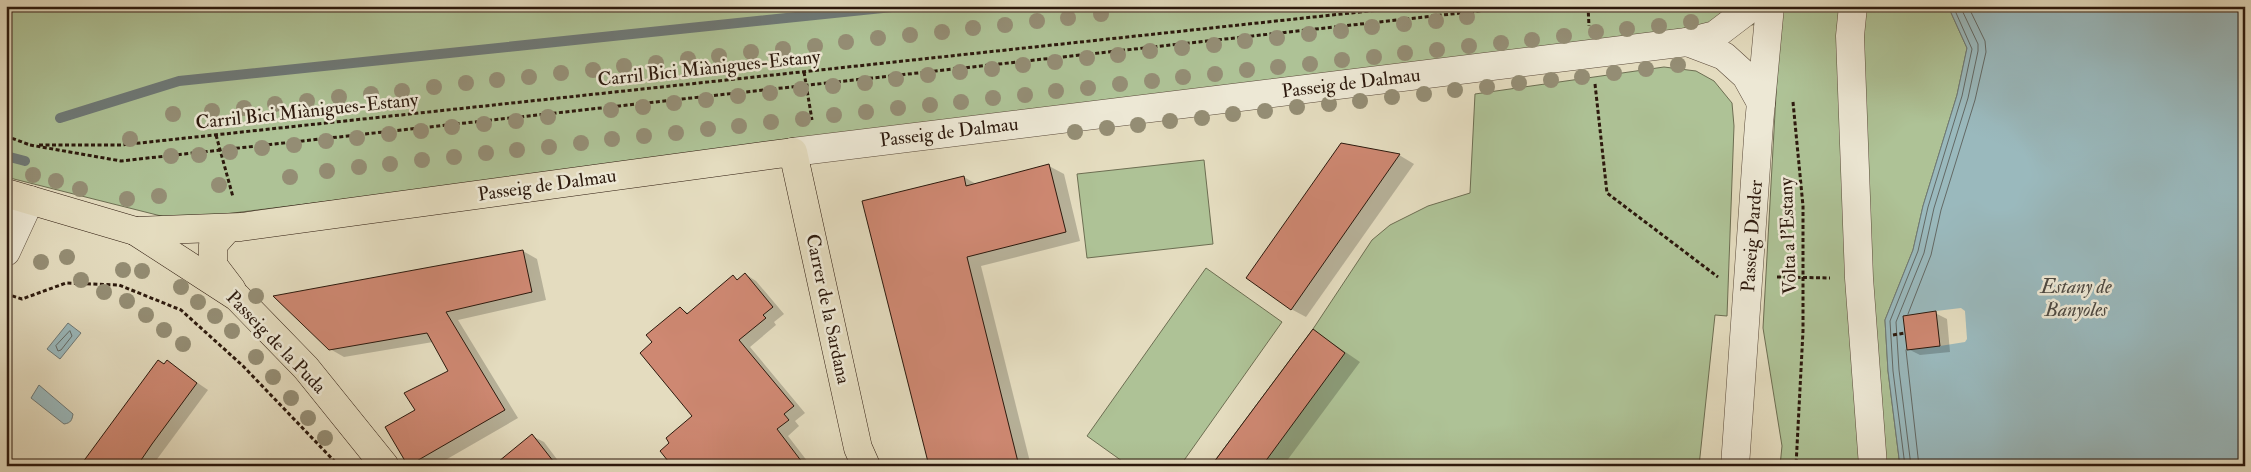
<svg xmlns="http://www.w3.org/2000/svg" width="2251" height="472" viewBox="0 0 2251 472" font-family="'IM FELL Double Pica',serif">
<style>
.green{fill:#aec296;stroke:#6d6e52}
.water{fill:#9ab9bd;stroke:#6e7977}
.pier{fill:#e4dcbf}
.shadow{fill:#0003}
.lines{fill:none;stroke-linecap:round;stroke-linejoin:round}
.shore{stroke:#636965;stroke-width:1}
.stream{stroke:#6e7977;stroke-width:10}
.building{fill:#ce8872;stroke:#2c190d}
.minor-casing{stroke:#5a4a3a;stroke-width:29}
.major-casing{stroke:#2c190d;stroke-width:29}
.path{stroke:#2c190d;stroke-width:3;stroke-dasharray:4 2.5;stroke-linecap:butt}
.minor{stroke:#ede8d5;stroke-width:28}
.major{stroke:#e4dcbf;stroke-width:28}
.tree{fill:#948d74}
.labels{text-anchor:middle;dominant-baseline:central;stroke-width:5;stroke-linejoin:round;paint-order:stroke}
.street-label{font-size:19px;fill:#2c190d;stroke:#ede8d5}
.water-label{font-size:20px;font-style:italic;fill:#4d4942;stroke:#ede8d5}
</style>
<rect width="100%" height="100%" fill="#e4dcbf"/>
<filter id="stains"><feTurbulence type="fractalNoise" baseFrequency=".004" numOctaves="4"/><feColorMatrix values="0 0 0 0 .2 0 0 0 0 .09 0 0 0 0 .02 0 0 0 .5 -.17"/></filter>
<radialGradient id="worn" r=".72"><stop offset=".6" stop-color="#630" stop-opacity="0"/><stop offset="1" stop-color="#630" stop-opacity=".3"/></radialGradient>
<g class="green">
<polygon points="6,6 1948,6 1967,48 1957,95 1923,206 1913,250 1885,320 1888,371 1900,466 1780,466 1782,446 1763,328 1780,23 1734,26 177,220 6,177"/>
<polygon points="1664,67 1696,71 1714,81 1732,103 1734,126 1727,316 1715,315 1699,466 1211,466 1313,329 1372,240 1390,225 1428,206 1470,193 1475,94"/>
<polygon points="1204,160 1213,244 1087,258 1077,174"/>
<polygon points="1206,268 1282,322 1180,466 1129,466 1087,436"/>
</g>
<g class="water">
<polygon points="1948,6 2245,6 2245,466 1900,466 1888,371 1885,320 1913,250 1923,206 1957,95 1967,48"/>
<polygon points="68,323 81,333 60,359 47,349"/>
<path d="M 39,385 L 73,414 C 72,420 71,423 64,424 L 31,398 Z"/>
</g>
<polygon class="pier" points="1961,308 1965,311 1967,339 1965,342 1940,346 1936,311"/>
<g class="shadow">
<polygon points="1342,144 1399,155 1414,164 1306,317 1291,309"/>
<polygon points="1049,166 1064,174 1080,241 981,266 1031,466 930,466 964,177 976,184"/>
<polygon points="523,251 537,259 546,300 458,320 518,418 435,466 409,466 417,411 449,372 433,342 344,357 330,349"/>
<polygon points="745,274 756,281 784,314 774,322 776,325 750,347 805,413 795,421 799,426 788,436 811,466 674,466 694,416 654,342 680,308 690,314 733,277 738,280"/>
<polygon points="1935,313 1947,319 1950,352 1920,355 1908,349"/>
<polygon points="1313,330 1360,362 1283,466 1212,466"/>
<polygon points="167,362 208,390 152,466 82,466"/>
<polygon points="532,436 544,442 562,466 495,466"/>
</g>
<g class="lines">
<g class="shore">
<polyline points="1908,314 1931,255 1941,210 1975,100 1986,52 1985,41 1968,6"/>
<polygon points="70,331 72,336 61,350 58,351 56,346"/>
<polyline points="1906,350 1919,466"/>
<polyline points="1905,466 1893,371 1890,321 1918,251 1928,207 1962,96 1972,49 1953,6"/>
<polyline points="1911,466 1899,370 1896,322 1924,253 1934,208 1968,98 1978,51 1978,44 1960,6"/>
</g>
<g class="stream">
<polyline points="60,118 179,81 902,6"/>
<polyline points="6,156 25,161"/>
</g>
</g>
<g class="building">
<polygon points="1341,143 1400,154 1291,310 1246,278"/>
<polygon points="1049,164 1066,232 967,257 1019,466 929,466 862,201 964,176 966,186"/>
<polygon points="523,250 532,292 446,312 505,410 408,466 385,427 415,410 404,393 448,371 427,333 329,350 273,296"/>
<polygon points="745,273 773,307 763,315 766,318 739,340 794,406 784,414 789,420 777,429 805,466 672,466 660,451 669,443 666,438 692,416 640,353 652,342 646,335 680,307 687,314 733,275 737,280"/>
<polygon points="1936,311 1940,346 1907,350 1903,316"/>
<polygon points="1313,329 1345,353 1262,466 1211,466"/>
<polygon points="158,360 164,364 167,360 197,383 152,444 137,466 80,466"/>
<polygon points="532,434 557,466 493,466"/>
</g>
<g class="lines">
<g class="minor-casing">
<g id="minor">
<polyline points="1853,6 1850,36 1859,278 1873,466"/>
<polyline points="1687,42 1724,56 1746,76 1761,103"/>
<polyline points="793,152 1687,42 1715,35 1753,6"/>
<polyline points="6,252 30,200"/>
<polyline points="1735,466 1759,124 1770,6"/>
</g>
</g>
<g class="major-casing">
<g id="major">
<polyline points="6,193 135,231 237,297 306,368 385,466"/>
<polyline points="228,228 213,245 213,265 232,290"/>
<polyline points="135,231 241,227 793,152 858,448 866,466"/>
</g>
</g>
<g class="path">
<polyline points="1588,6 1589,26"/>
<polyline points="804,72 812,120"/>
<polyline points="1595,84 1607,193 1718,277"/>
<polyline points="1793,102 1803,206 1803,331 1796,466"/>
<polyline points="216,135 233,197"/>
<polyline points="6,136 30,145"/>
<polyline points="30,145 121,161 1524,6"/>
<polyline points="39,145 121,145 1416,6"/>
<polyline points="1777,277 1830,278"/>
<polyline points="6,294 22,299 66,283 119,285 181,310 243,366 339,466"/>
<polyline points="1893,335 1905,333"/>
</g>
<use href="#minor" class="minor"/>
<use href="#major" class="major"/>
</g>
<g class="tree">
<circle cx="1101" cy="14" r="8"/>
<circle cx="1467" cy="17" r="8"/>
<circle cx="1068" cy="18" r="8"/>
<circle cx="1037" cy="21" r="8"/>
<circle cx="1436" cy="21" r="8"/>
<circle cx="1691" cy="22" r="8"/>
<circle cx="1404" cy="24" r="8"/>
<circle cx="1005" cy="25" r="8"/>
<circle cx="1659" cy="26" r="8"/>
<circle cx="1372" cy="27" r="8"/>
<circle cx="973" cy="28" r="8"/>
<circle cx="1627" cy="29" r="8"/>
<circle cx="1341" cy="31" r="8"/>
<circle cx="942" cy="32" r="8"/>
<circle cx="1596" cy="32" r="8"/>
<circle cx="1309" cy="34" r="8"/>
<circle cx="910" cy="35" r="8"/>
<circle cx="1564" cy="36" r="8"/>
<circle cx="878" cy="38" r="8"/>
<circle cx="1277" cy="38" r="8"/>
<circle cx="1532" cy="40" r="8"/>
<circle cx="1245" cy="41" r="8"/>
<circle cx="846" cy="42" r="8"/>
<circle cx="1501" cy="43" r="8"/>
<circle cx="1214" cy="45" r="8"/>
<circle cx="815" cy="46" r="8"/>
<circle cx="1469" cy="46" r="8"/>
<circle cx="1182" cy="48" r="8"/>
<circle cx="783" cy="49" r="8"/>
<circle cx="1437" cy="50" r="8"/>
<circle cx="1150" cy="51" r="8"/>
<circle cx="751" cy="52" r="8"/>
<circle cx="1405" cy="53" r="8"/>
<circle cx="1118" cy="55" r="8"/>
<circle cx="719" cy="56" r="8"/>
<circle cx="1374" cy="57" r="8"/>
<circle cx="1087" cy="58" r="8"/>
<circle cx="688" cy="59" r="8"/>
<circle cx="1342" cy="60" r="8"/>
<circle cx="1055" cy="62" r="8"/>
<circle cx="656" cy="63" r="8"/>
<circle cx="1310" cy="64" r="8"/>
<circle cx="1023" cy="65" r="8"/>
<circle cx="1678" cy="65" r="8"/>
<circle cx="624" cy="66" r="8"/>
<circle cx="1278" cy="67" r="8"/>
<circle cx="992" cy="69" r="8"/>
<circle cx="1646" cy="69" r="8"/>
<circle cx="593" cy="70" r="8"/>
<circle cx="1247" cy="70" r="8"/>
<circle cx="960" cy="72" r="8"/>
<circle cx="561" cy="73" r="8"/>
<circle cx="1614" cy="73" r="8"/>
<circle cx="1215" cy="74" r="8"/>
<circle cx="928" cy="75" r="8"/>
<circle cx="529" cy="77" r="8"/>
<circle cx="1183" cy="77" r="8"/>
<circle cx="1582" cy="77" r="8"/>
<circle cx="896" cy="79" r="8"/>
<circle cx="497" cy="80" r="8"/>
<circle cx="1551" cy="80" r="8"/>
<circle cx="1152" cy="81" r="8"/>
<circle cx="466" cy="83" r="8"/>
<circle cx="865" cy="83" r="8"/>
<circle cx="1519" cy="83" r="8"/>
<circle cx="1120" cy="84" r="8"/>
<circle cx="833" cy="86" r="8"/>
<circle cx="434" cy="87" r="8"/>
<circle cx="1487" cy="87" r="8"/>
<circle cx="1088" cy="88" r="8"/>
<circle cx="801" cy="89" r="8"/>
<circle cx="1455" cy="90" r="8"/>
<circle cx="402" cy="91" r="8"/>
<circle cx="1056" cy="91" r="8"/>
<circle cx="770" cy="93" r="8"/>
<circle cx="371" cy="94" r="8"/>
<circle cx="1424" cy="94" r="8"/>
<circle cx="1025" cy="95" r="8"/>
<circle cx="738" cy="96" r="8"/>
<circle cx="339" cy="97" r="8"/>
<circle cx="1392" cy="97" r="8"/>
<circle cx="993" cy="98" r="8"/>
<circle cx="706" cy="100" r="8"/>
<circle cx="307" cy="101" r="8"/>
<circle cx="1360" cy="101" r="8"/>
<circle cx="961" cy="102" r="8"/>
<circle cx="674" cy="103" r="8"/>
<circle cx="275" cy="104" r="8"/>
<circle cx="1329" cy="104" r="8"/>
<circle cx="930" cy="105" r="8"/>
<circle cx="643" cy="107" r="8"/>
<circle cx="1297" cy="107" r="8"/>
<circle cx="244" cy="108" r="8"/>
<circle cx="898" cy="108" r="8"/>
<circle cx="611" cy="110" r="8"/>
<circle cx="212" cy="111" r="8"/>
<circle cx="1265" cy="111" r="8"/>
<circle cx="866" cy="112" r="8"/>
<circle cx="173" cy="114" r="8"/>
<circle cx="1233" cy="114" r="8"/>
<circle cx="834" cy="115" r="8"/>
<circle cx="548" cy="117" r="8"/>
<circle cx="1202" cy="118" r="8"/>
<circle cx="803" cy="119" r="8"/>
<circle cx="516" cy="121" r="8"/>
<circle cx="1170" cy="121" r="8"/>
<circle cx="771" cy="122" r="8"/>
<circle cx="484" cy="124" r="8"/>
<circle cx="1138" cy="125" r="8"/>
<circle cx="739" cy="126" r="8"/>
<circle cx="452" cy="127" r="8"/>
<circle cx="1107" cy="128" r="8"/>
<circle cx="708" cy="129" r="8"/>
<circle cx="421" cy="131" r="8"/>
<circle cx="1075" cy="132" r="8"/>
<circle cx="676" cy="133" r="8"/>
<circle cx="389" cy="134" r="8"/>
<circle cx="644" cy="136" r="8"/>
<circle cx="357" cy="138" r="8"/>
<circle cx="130" cy="139" r="8"/>
<circle cx="612" cy="139" r="8"/>
<circle cx="326" cy="141" r="8"/>
<circle cx="581" cy="143" r="8"/>
<circle cx="294" cy="145" r="8"/>
<circle cx="549" cy="147" r="8"/>
<circle cx="262" cy="148" r="8"/>
<circle cx="517" cy="150" r="8"/>
<circle cx="230" cy="152" r="8"/>
<circle cx="486" cy="153" r="8"/>
<circle cx="199" cy="155" r="8"/>
<circle cx="171" cy="156" r="8"/>
<circle cx="454" cy="157" r="8"/>
<circle cx="422" cy="160" r="8"/>
<circle cx="390" cy="164" r="8"/>
<circle cx="359" cy="167" r="8"/>
<circle cx="327" cy="171" r="8"/>
<circle cx="33" cy="175" r="8"/>
<circle cx="290" cy="177" r="8"/>
<circle cx="56" cy="181" r="8"/>
<circle cx="219" cy="185" r="8"/>
<circle cx="80" cy="189" r="8"/>
<circle cx="159" cy="196" r="8"/>
<circle cx="127" cy="199" r="8"/>
<circle cx="67" cy="257" r="8"/>
<circle cx="41" cy="262" r="8"/>
<circle cx="123" cy="270" r="8"/>
<circle cx="142" cy="271" r="8"/>
<circle cx="81" cy="280" r="8"/>
<circle cx="181" cy="287" r="8"/>
<circle cx="104" cy="292" r="8"/>
<circle cx="256" cy="296" r="8"/>
<circle cx="127" cy="301" r="8"/>
<circle cx="198" cy="302" r="8"/>
<circle cx="146" cy="315" r="8"/>
<circle cx="215" cy="316" r="8"/>
<circle cx="164" cy="330" r="8"/>
<circle cx="232" cy="331" r="8"/>
<circle cx="183" cy="344" r="8"/>
<circle cx="256" cy="357" r="8"/>
<circle cx="273" cy="377" r="8"/>
<circle cx="291" cy="398" r="8"/>
<circle cx="308" cy="418" r="8"/>
<circle cx="325" cy="438" r="8"/>
</g>
<g class="labels">
<g class="street-label">
<text transform="translate(709 68) rotate(-6)">Carril Bici Miànigues-Estany</text>
<text transform="translate(1351 83) rotate(-7)">Passeig de Dalmau</text>
<text transform="translate(307 111) rotate(-6)">Carril Bici Miànigues-Estany</text>
<text transform="translate(949 132) rotate(-7)">Passeig de Dalmau</text>
<text transform="translate(547 185) rotate(-8)">Passeig de Dalmau</text>
<text transform="translate(1752 236) rotate(-86)">Passeig Darder</text>
<text transform="translate(1788 236) rotate(-92)">Volta a l'Estany</text>
<text transform="translate(828 309) rotate(78)">Carrer de la Sardana</text>
<text transform="translate(276 342) rotate(46)">Passeig de la Puda</text>
</g>
<g class="water-label">
<text x="2076" y="286">Estany de<tspan x="2076" dy="23">Banyoles</tspan></text>
</g>
</g>
<rect width="2251" height="472" fill="none" stroke="#e4dcbf" stroke-width="25"/>
<rect x="8" y="8" width="2236" height="457" fill="none" stroke="#2c190d" stroke-width="2.5"/>
<rect x="12" y="12" width="2226" height="447" fill="none" stroke="#2c190d"/>
<rect width="100%" height="100%" filter="url(#stains)"/>
<rect width="100%" height="100%" fill="url(#worn)"/>
</svg>
